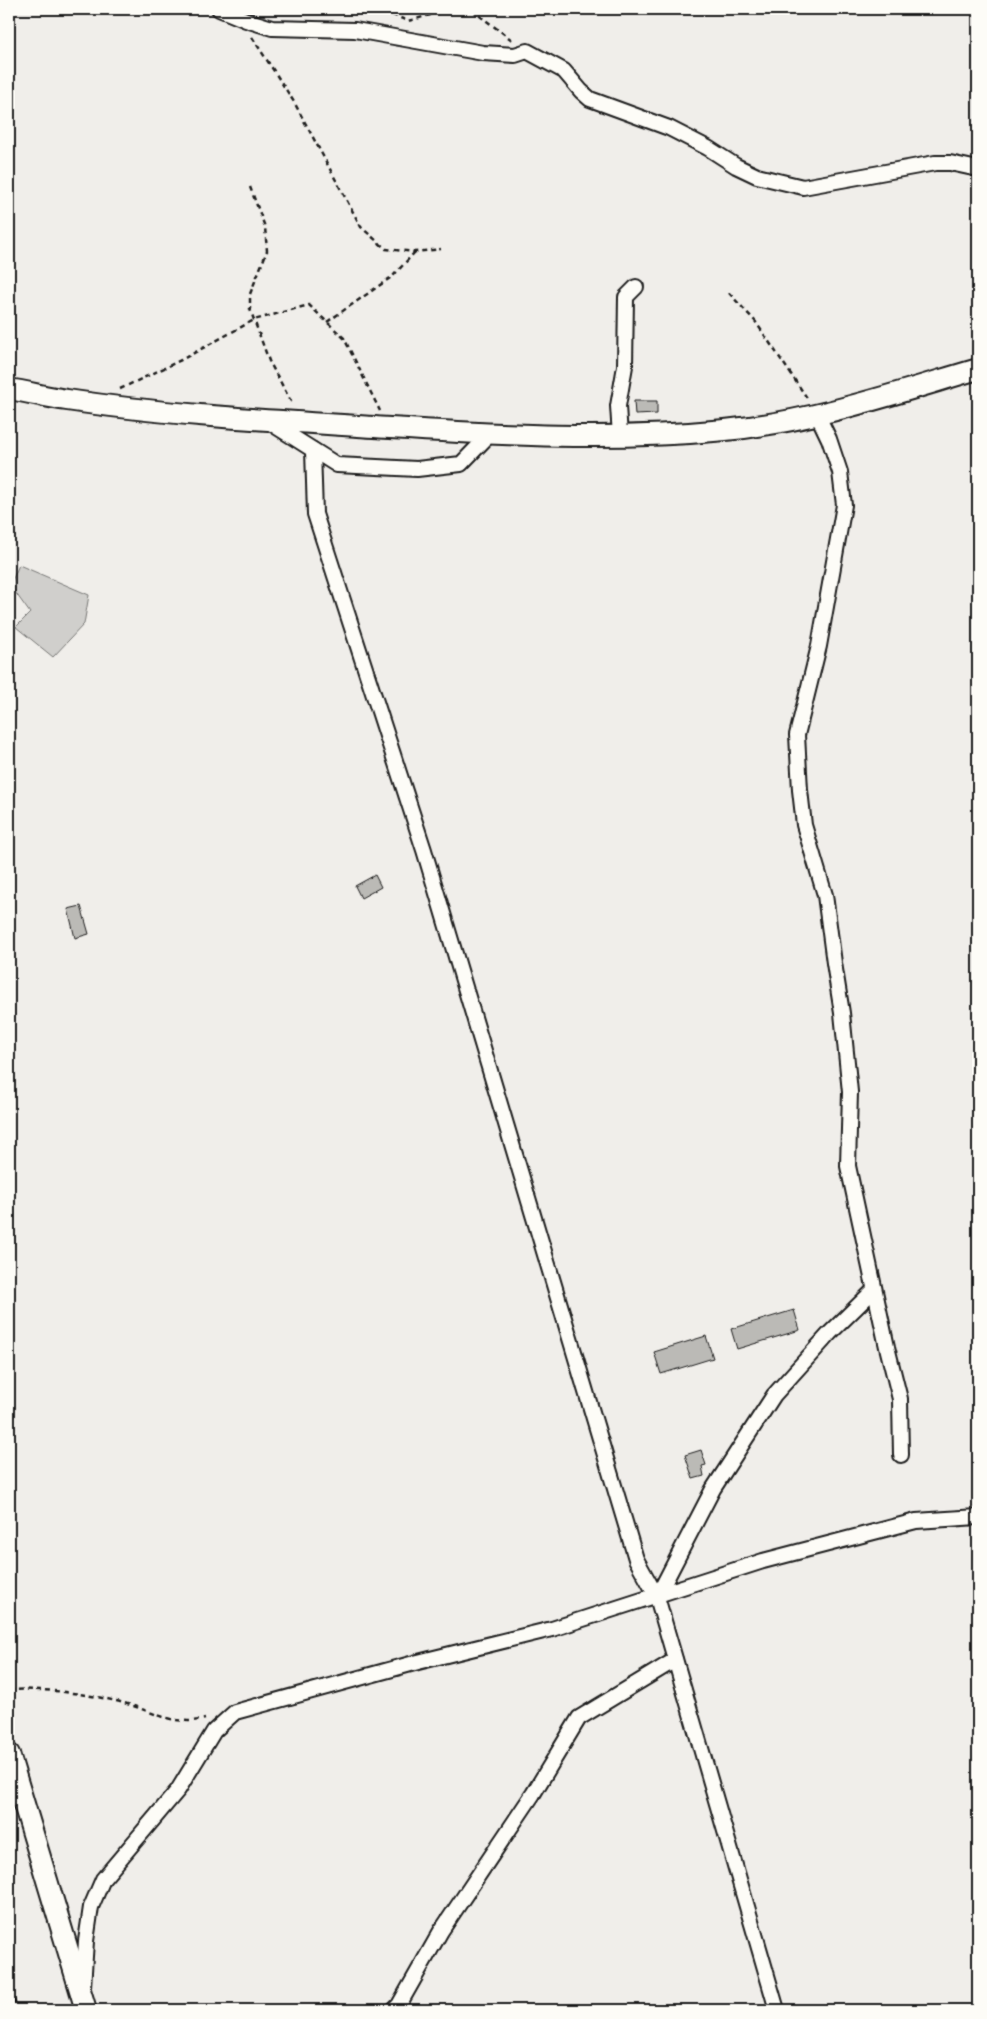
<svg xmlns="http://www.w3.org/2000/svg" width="987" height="2019" viewBox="0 0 987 2019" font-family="Sriracha,sans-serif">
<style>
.green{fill:#d0cfcc;stroke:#767674}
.building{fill:#bbbab6;stroke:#1c1c1c}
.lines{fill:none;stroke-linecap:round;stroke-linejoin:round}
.street-casing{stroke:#1c1c1c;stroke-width:18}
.secondary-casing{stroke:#1c1c1c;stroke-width:24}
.path{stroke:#1c1c1c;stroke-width:2.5;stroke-dasharray:5 4;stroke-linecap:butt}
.street{stroke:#fdfcf7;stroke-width:14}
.secondary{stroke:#fdfcf7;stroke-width:20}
</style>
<rect width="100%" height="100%" fill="#f0eeea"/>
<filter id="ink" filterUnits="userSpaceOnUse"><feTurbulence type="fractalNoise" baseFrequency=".02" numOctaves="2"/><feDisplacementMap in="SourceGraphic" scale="10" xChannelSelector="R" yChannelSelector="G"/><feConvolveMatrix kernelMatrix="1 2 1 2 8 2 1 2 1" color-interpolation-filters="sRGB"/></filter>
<g filter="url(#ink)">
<polygon class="green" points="19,565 89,595 84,624 53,657 16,627 30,613 10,585"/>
<g class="building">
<polygon points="634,401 657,401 657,414 635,415"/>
<polygon points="375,875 381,887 361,898 355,886"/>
<polygon points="81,906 89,934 75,938 68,909"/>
<polygon points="794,1310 800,1330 737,1349 731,1329"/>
<polygon points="706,1336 713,1358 661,1374 654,1352"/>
<polygon points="701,1450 706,1465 702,1466 704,1476 693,1479 685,1455"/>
</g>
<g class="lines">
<g class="street-casing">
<g id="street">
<polyline points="219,9 246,20 272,28 355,30 483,53 515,55 527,51 564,71 581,91 590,99 669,128 708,148 736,166 757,176 803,187 935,163 950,163 978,169"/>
<polyline points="817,414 829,439 840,472 844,505 819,646 797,735 800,790 804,825 825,895 834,963 842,1013 850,1092 848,1166 887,1347 900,1399 901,1455"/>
<polyline points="269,422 337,465 417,469 461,464 491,433"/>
<polyline points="620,436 618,406 625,366 626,297 636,287"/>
<polyline points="313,450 315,514 424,850 636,1559 657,1597 777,2010"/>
<polyline points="657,1597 713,1489 774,1395 830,1333 874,1290"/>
<polyline points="83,1987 86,1941 91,1907 103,1879 178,1790 214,1731 235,1712 418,1662 552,1629 763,1561 916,1521 978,1517"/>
<polyline points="394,2010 399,2005 441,1931 533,1794 579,1718 675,1660"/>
</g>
</g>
<g class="secondary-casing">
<g id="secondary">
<path d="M 9,389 C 28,392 47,397 67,400 C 174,416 283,421 390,428 C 501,435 614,441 725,430 C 811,422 896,393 978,369"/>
<polyline points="9,1754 86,2010"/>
</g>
</g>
<g class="path">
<polyline points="385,9 393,15 408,21 449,10 473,10"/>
<polyline points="472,10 512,40"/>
<polyline points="252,37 294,102 361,227 386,249 415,252 441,249"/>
<polyline points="250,187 265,227 267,251 250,294 250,309 269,361 293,405"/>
<polyline points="729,293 755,321 807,398"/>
<polyline points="327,322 393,276 415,252"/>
<polyline points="120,389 181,360 254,320 309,305 344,338 380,411"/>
<path d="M 9,1690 C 44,1688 81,1693 116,1701 C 149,1708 169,1727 205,1719"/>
<polyline points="9,1982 17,2010"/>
</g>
<use href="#street" class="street"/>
<use href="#secondary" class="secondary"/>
</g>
</g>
<rect width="987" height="2019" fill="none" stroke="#fdfcf7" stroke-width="30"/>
<rect x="15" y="15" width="957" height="1989" fill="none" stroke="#1c1c1c" stroke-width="2" filter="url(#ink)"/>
</svg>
